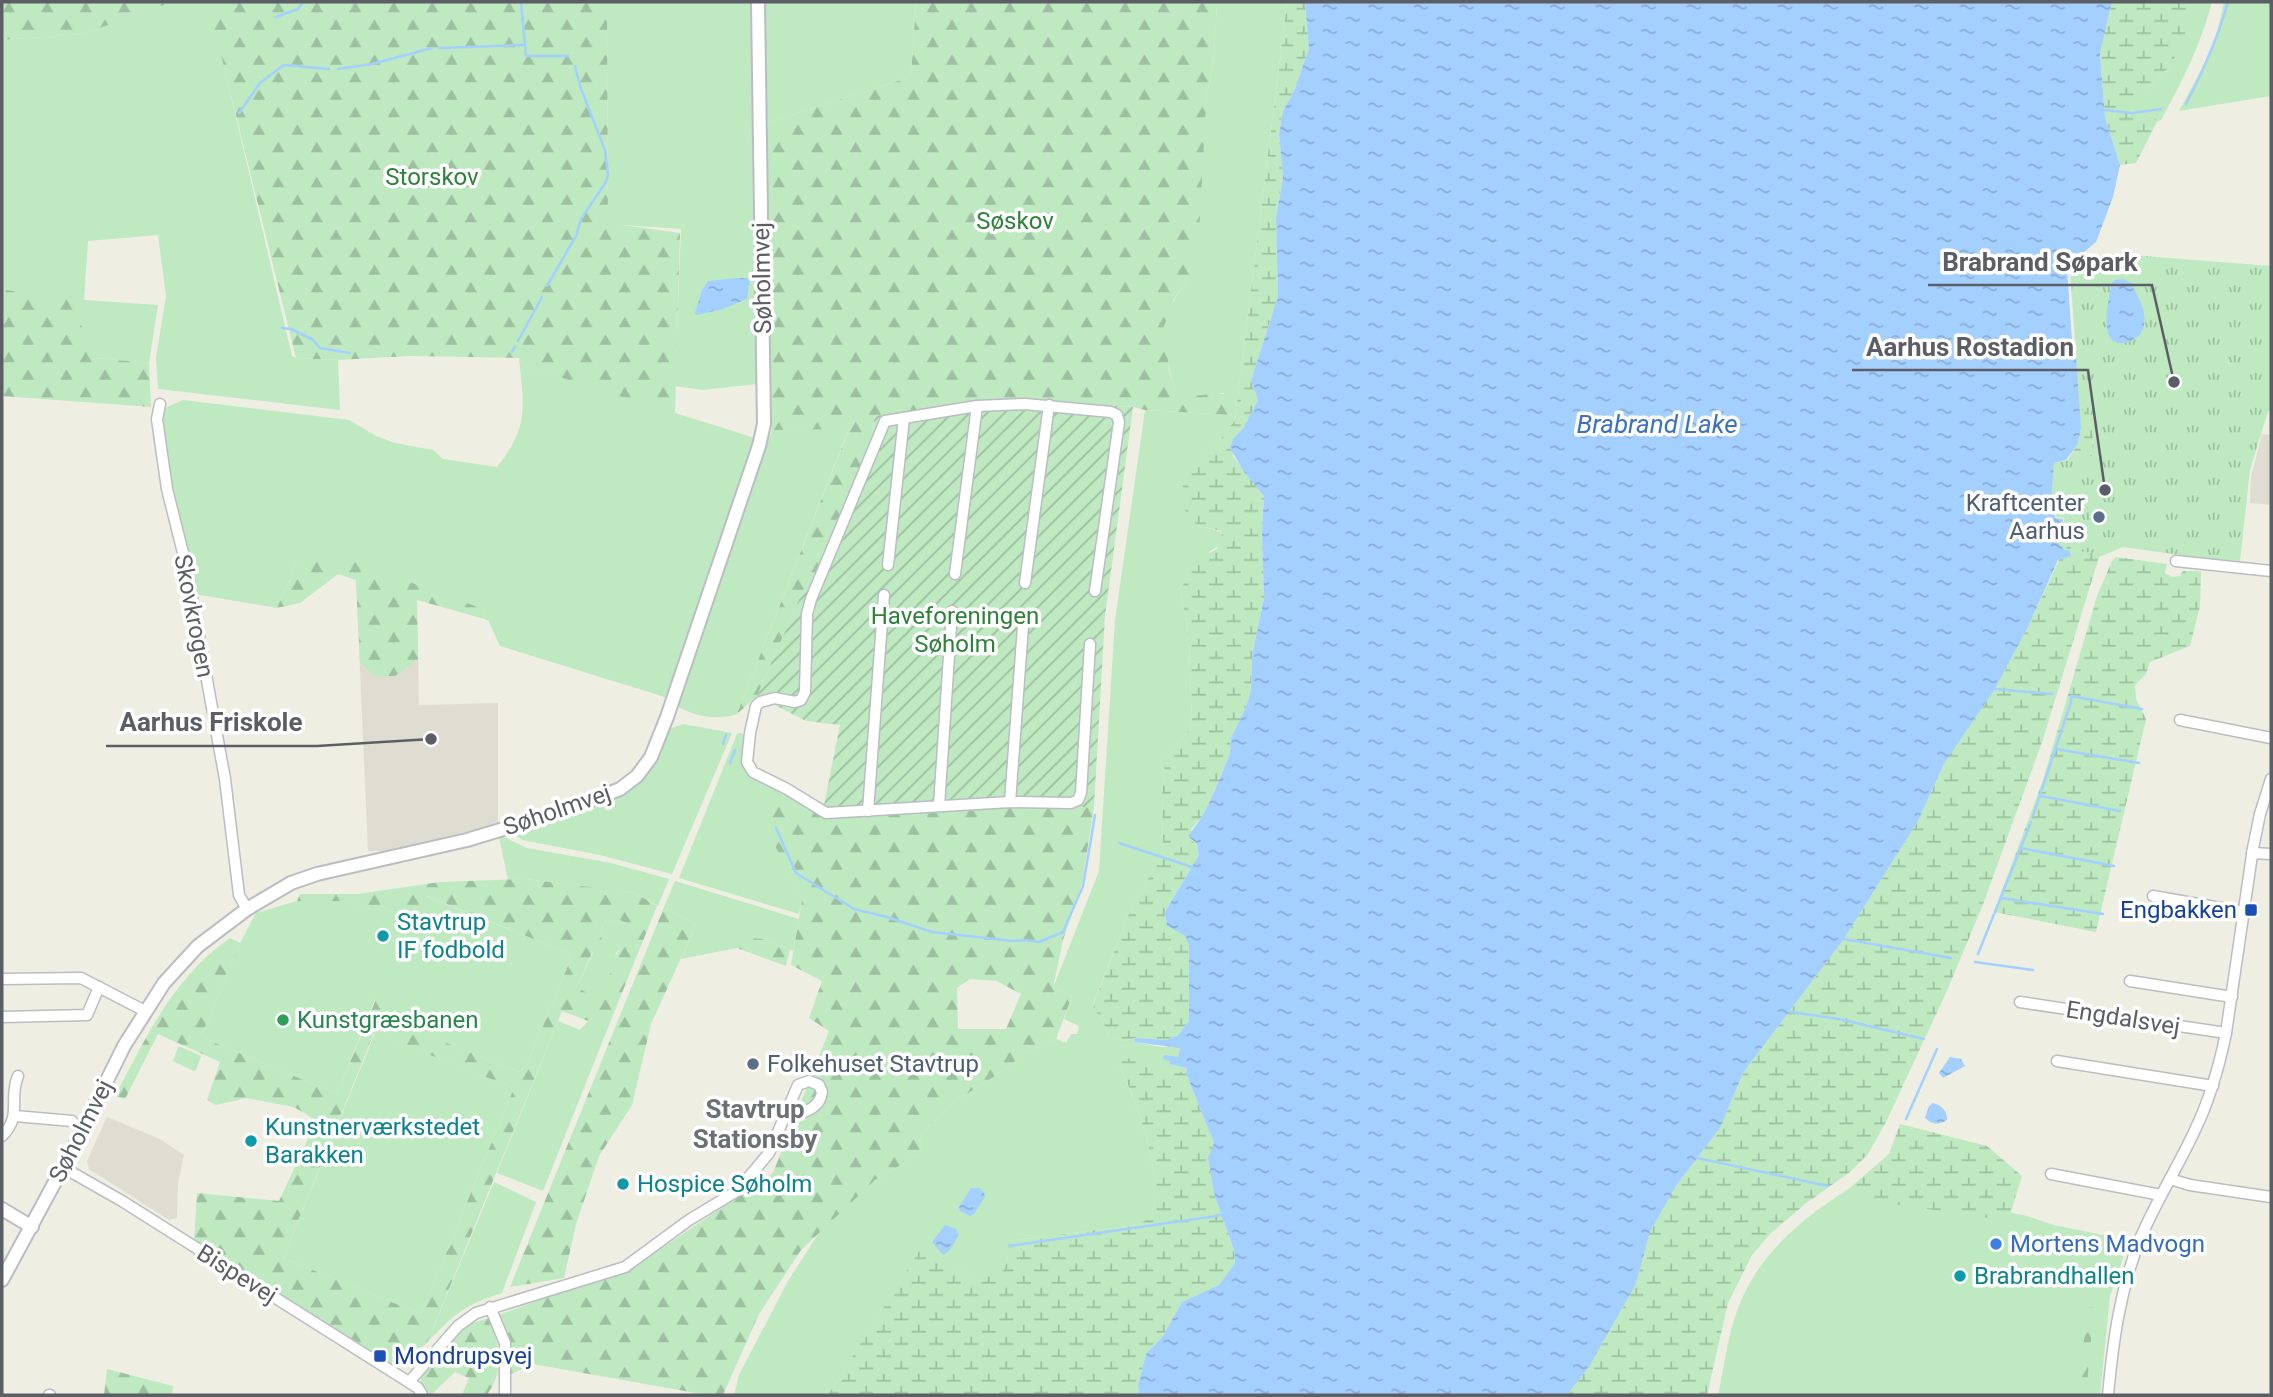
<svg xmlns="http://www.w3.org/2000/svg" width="2273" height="1397" viewBox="0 0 2273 1397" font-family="Roboto,sans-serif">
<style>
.education{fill:#dfddd2}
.grass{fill:#bee9c1}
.forest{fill:url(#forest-firs);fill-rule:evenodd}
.wetland{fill:url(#wetland-marsh)}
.park{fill:url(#park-tufts)}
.garden{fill:url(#garden-furrows)}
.water{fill:url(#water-ripples)}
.pier{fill:#efeee3}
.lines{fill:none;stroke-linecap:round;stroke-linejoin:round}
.stream{stroke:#a4d0ff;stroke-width:2.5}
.minor-casing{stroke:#bbbdc3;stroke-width:13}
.tertiary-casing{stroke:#bbbdc3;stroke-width:16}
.minor{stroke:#fff;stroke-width:10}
.tertiary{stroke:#fff;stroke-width:12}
.service-dot{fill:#5c6f8a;stroke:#fff;stroke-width:2.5}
.transit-dot{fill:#1a4fb4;stroke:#fff;stroke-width:2.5}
.culture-dot{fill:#0f9aa8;stroke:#fff;stroke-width:2.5}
.leisure-dot{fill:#2e9e5b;stroke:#fff;stroke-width:2.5}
.shop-dot{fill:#3f7fe0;stroke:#fff;stroke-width:2.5}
.labels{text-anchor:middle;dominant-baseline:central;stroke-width:7;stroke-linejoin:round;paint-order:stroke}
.park-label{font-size:24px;fill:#2e8239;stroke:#fff}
.street-label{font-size:24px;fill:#5b5f65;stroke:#fff}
.service-label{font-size:24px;fill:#4e5e75;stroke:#fff;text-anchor:end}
.transit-label{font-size:24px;fill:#164399;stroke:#fff;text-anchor:end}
.culture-label{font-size:24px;fill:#0d838f;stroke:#fff;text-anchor:start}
.leisure-label{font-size:24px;fill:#27864d;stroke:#fff;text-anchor:start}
.shop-label{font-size:24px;fill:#366cbe;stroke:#fff;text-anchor:start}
.water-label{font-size:26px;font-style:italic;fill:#3b72c2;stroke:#fff}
.neighbourhood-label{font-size:26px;font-weight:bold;fill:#6c7177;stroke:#fff}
.leader{fill:none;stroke:#5b5f65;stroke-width:2.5}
.callout-dot{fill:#5b5f65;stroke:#fff;stroke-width:2.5}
.callout-label{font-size:26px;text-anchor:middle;font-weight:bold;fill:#5b5f65;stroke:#fff;stroke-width:7;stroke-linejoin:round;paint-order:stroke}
</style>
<defs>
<pattern id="forest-firs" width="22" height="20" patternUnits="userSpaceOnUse" patternTransform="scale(1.75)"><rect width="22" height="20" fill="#bee9c1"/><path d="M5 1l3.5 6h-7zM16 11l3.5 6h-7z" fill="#9dc0a0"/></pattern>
<pattern id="wetland-marsh" width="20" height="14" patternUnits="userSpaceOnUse" patternTransform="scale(1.75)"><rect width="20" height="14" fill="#bee9c1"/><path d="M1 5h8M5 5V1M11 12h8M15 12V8" fill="none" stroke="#9dc0a0"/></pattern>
<pattern id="park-tufts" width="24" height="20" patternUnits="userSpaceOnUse" patternTransform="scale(1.75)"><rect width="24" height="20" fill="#bee9c1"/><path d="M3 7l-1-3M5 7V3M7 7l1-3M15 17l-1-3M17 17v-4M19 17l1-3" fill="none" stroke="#9dc0a0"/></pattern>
<pattern id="garden-furrows" width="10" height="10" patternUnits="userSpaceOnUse" patternTransform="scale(1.75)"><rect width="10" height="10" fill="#bee9c1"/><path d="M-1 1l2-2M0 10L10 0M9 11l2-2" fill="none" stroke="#9dc0a0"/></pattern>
<pattern id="water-ripples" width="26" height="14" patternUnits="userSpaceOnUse" patternTransform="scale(1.75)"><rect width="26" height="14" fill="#a4d0ff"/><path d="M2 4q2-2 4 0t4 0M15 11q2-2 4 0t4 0" fill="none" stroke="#89acd2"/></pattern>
</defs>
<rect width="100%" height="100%" fill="#efeee3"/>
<g class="education">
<polygon points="2262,434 2271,435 2271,505 2250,503 2251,477"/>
<polygon points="356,580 417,600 419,705 498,703 498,824 386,851 368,851"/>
<polygon points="107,1117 160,1139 184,1155 178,1183 177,1218 169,1220 89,1169 87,1161"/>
</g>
<g class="grass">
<polygon points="169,2 209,2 292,356 296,358 338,360 340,410 158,389 156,358 166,296 158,235 88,241 84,300 158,305 149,363 96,358 6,290 2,300 2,40 83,34"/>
<polygon points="607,2 752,2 757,384 702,390 675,386 681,229 608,224"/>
<polygon points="763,2 916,2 911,77 763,124"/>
<path d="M 1213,2 L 1287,2 L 1235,420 L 1217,444 L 1200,458 L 1197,525 L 1221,532 L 1223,538 L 1221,545 L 1210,551 L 1181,591 L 1189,640 L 1192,726 L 1165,760 L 1162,796 L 1163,852 L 1129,914 L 1093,1004 C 1097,1016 1108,1026 1108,1037 L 1124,1041 L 1135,1038 L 1134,1042 L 1162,1047 L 1180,1047 L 1178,1058 L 1170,1061 L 1169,1064 L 1187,1067 L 1186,1073 L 1164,1068 L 1119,1064 C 1136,1102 1166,1178 1151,1218 L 1136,1225 L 1008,1241 C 1008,1257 1009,1268 996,1278 L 969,1275 L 920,1251 L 828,1395 L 734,1395 L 739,1375 L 788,1281 L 824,1225 L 875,1180 L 920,1154 L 921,1134 L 951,1104 L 995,1076 L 1026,1053 L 1056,1039 L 1066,1043 L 1071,1034 L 1077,1034 L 1079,1026 L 1064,1019 L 1072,996 L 1053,988 L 1099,871 L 1115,620 L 1145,410 L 1230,415 L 1224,393 L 1185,398 L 1176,392 C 1171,376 1162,343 1164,326 C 1167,310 1178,293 1187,280 L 1206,102 L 1214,55 L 1217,4 Z"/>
<path d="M 2187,2 L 2212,2 C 2201,44 2182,82 2161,120 L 2157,122 L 2154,116 L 2137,114 L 2134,108 L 2150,86 L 2171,65 L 2190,11 Z"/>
<polygon points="2224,2 2271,2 2271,96 2179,111 2214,46"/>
<path d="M 519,358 L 528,367 L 755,438 L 668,698 L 500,646 L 483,609 L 297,562 L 277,608 L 195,594 L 169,475 L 163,420 L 165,408 L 183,400 L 349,420 L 376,436 L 395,443 L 433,450 L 443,459 L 497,467 C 529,427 524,407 519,358 Z"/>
<path d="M 849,428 L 737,714 C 718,721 693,716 677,706 L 772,430 Z"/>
<polygon points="683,724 732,733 672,874 600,855 522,840 513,833 617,798 637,784 653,765 669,729"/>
<path d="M 740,733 L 745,735 C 746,743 742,750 742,758 C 742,777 771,785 785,793 L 766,825 L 802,901 L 799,914 L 679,878 L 737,734 Z"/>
<polygon points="502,836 527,848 611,863 669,879 658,906 635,893 622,891 605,896 589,887 525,879 508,880 499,837"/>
<polygon points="675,881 799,919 793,951 762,939 744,938 737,948 681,959 696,925 664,907"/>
<polygon points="426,896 568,953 570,961 526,1067 519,1072 381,1017 375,999 337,1094 201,1037 240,943 256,913 297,901 348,901 373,910 386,909 415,923"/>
<polygon points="620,920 632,926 635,936 616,953 610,976 610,988 598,1026 607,1030 543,1191 497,1173 558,1021 580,1030 592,1017 577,987 601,936 603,923"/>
<polygon points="375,1033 514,1088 421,1314 283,1258"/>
<polygon points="178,1047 181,1047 201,1056 196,1070 194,1071 173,1061"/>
<path d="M 494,1182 L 536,1202 L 502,1293 C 464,1305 454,1314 427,1343 Z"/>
<path d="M 1860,1182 L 2027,1216 L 2054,1225 L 2127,1240 L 2128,1243 L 2110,1296 L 2100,1395 L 1718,1395 C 1723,1373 1726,1349 1732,1327 C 1751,1257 1801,1218 1860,1182 Z"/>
</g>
<g class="forest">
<polygon points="2,2 172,2 83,34 2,40"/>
<polygon points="208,2 607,2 608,223 680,233 675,414 528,367 519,358 409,356 338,360 296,358"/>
<path d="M 916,2 L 1213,2 L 1217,4 L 1214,55 L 1206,102 L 1199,236 L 1187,280 L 1174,299 L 1164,326 L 1169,370 L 1176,392 C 1194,403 1214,387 1232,397 L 1234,409 L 1230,415 L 1145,410 L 1133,407 L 1022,399 L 875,416 L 871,439 L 818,568 L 800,597 L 757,696 L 737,714 L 849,429 L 772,430 L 763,124 L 911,77 Z"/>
<polygon points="6,290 69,299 96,358 149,363 151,407 2,396 2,300"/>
<polygon points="339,556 483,609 488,620 417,600 418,659 395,676 374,676 360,662 356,580 338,574 300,603 277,608 297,562"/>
<path d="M 785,793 L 822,815 L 939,809 L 1094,807 L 1082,883 L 1063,940 L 1053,988 L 1072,996 L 1056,1039 L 1026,1053 L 995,1076 L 951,1104 L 921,1134 L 920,1154 L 875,1180 L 801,1250 L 759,1314 L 723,1395 L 707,1395 L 533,1364 L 509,1375 L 498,1315 L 567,1290 L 625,1273 L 773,1173 L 829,1031 L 809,1018 L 822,981 L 791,965 L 802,901 L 765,825 ZM 970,979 L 997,981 L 1021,994 L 1006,1029 L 958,1029 L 957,988 Z"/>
<path d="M 525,879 L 590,887 L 605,895 L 622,891 L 635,893 L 657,906 L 607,1030 L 598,1027 L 597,997 L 610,988 C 609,960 615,953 635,935 L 632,926 L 620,920 L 603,923 L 601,936 L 603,947 L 592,953 L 577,987 L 590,995 L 592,1017 L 588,1021 L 562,1011 L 427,1343 L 396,1366 L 194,1241 L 197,1193 L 279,1201 L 310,1135 L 311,1117 L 294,1107 L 246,1098 L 216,1105 L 207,1100 L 220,1062 L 158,1034 L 125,1099 L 115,1096 C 147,1036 172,979 230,938 L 240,943 L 201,1037 L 337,1094 L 376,999 L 386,1002 L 382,1017 L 519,1072 L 526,1067 L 570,961 L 568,953 L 427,896 L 416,923 L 386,909 L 373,910 L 348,901 L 297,901 L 300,894 L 358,894 L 440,882 ZM 374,1033 L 514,1088 L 421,1314 L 283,1258 Z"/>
<polygon points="664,907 696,925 651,1024 632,1105 599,1156 576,1224 564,1278 510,1287"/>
<polygon points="743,937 762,939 790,950 786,966 737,948"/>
<polygon points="2087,1307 2094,1307 2086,1395 2079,1395"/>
<path d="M 489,1318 C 500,1348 506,1367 487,1395 L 462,1395 L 469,1378 L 455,1372 L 431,1395 L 420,1384 L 422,1375 L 469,1324 Z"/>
<polygon points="107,1369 173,1386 172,1395 104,1395"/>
</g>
<g class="wetland">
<path d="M 1287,2 L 1305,2 L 1309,48 L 1295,89 L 1283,111 L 1279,134 L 1283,178 L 1276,218 L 1278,296 L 1251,381 L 1258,400 L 1244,427 L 1233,439 L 1233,456 L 1264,496 L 1262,535 L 1264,598 L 1252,656 L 1251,691 L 1246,707 L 1231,738 L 1230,754 L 1212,797 L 1202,817 L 1191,829 L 1192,841 L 1197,844 L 1199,855 L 1165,912 L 1167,926 L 1186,936 L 1189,945 L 1189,1021 L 1178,1035 L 1167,1040 L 1135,1038 L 1124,1041 L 1108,1037 C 1108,1026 1097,1016 1093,1005 L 1129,914 L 1163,852 L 1162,796 L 1165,760 L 1192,726 L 1189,640 L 1181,591 L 1192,562 L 1217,549 L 1223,538 L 1221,531 L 1197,525 L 1183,508 L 1183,479 L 1200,458 L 1217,444 L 1235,420 Z"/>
<polygon points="2112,2 2187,2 2191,11 2184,38 2171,65 2150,86 2135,108 2137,114 2154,116 2157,122 2136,163 2120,165 2105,117 2100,52"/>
<polygon points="2079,409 2087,411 2093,434 2092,457 2067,461 2078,444 2081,428"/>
<path d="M 2064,518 C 2069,529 2066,540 2072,550 L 2093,553 L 2099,557 L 2042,742 L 1982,907 L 1946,993 L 1886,1122 L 1868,1154 L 1850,1172 L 1805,1204 L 1770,1234 L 1752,1255 L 1728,1303 L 1707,1395 L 1567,1395 L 1589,1367 L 1636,1284 L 1650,1232 L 1676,1186 L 1720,1128 L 1743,1073 L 1844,939 L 1918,821 L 1944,764 L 1995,689 L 2029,625 L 2064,549 L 2059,544 Z"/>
<polygon points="2116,557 2167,564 2165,573 2172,577 2180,576 2183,571 2201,571 2200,606 2190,646 2150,662 2146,674 2135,685 2136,699 2146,719 2096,932 1994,912 2043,780 2097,596 2112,561"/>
<path d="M 1126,1058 L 1159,1064 L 1164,1068 L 1186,1073 L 1214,1143 L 1215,1197 L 1234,1250 L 1235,1263 L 1219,1285 L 1182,1302 L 1163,1336 L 1146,1354 L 1138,1385 L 1139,1395 L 828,1395 L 920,1250 L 969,1275 L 996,1277 C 1009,1268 1008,1257 1008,1241 L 1136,1225 L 1151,1218 C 1166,1178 1136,1101 1119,1064 Z"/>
<polygon points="1900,1124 1987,1146 2022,1176 2008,1221 1873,1201 1853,1194 1850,1188 1889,1154"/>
</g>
<path class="park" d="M 2118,254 L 2271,266 L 2271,411 L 2268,411 L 2250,470 L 2240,561 L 2208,559 L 2123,547 L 2099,557 L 2093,553 L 2072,550 C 2066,542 2069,529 2064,518 L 2056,517 L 2055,509 L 2051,508 L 2054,463 L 2092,456 L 2093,434 L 2087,412 L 2079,409 L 2069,256 Z"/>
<polygon class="garden" points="1022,399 1133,407 1105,616 1094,807 939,809 822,815 840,725 806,721 757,696 800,597 818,568 871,439 875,416 976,401"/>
<g class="water">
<polygon points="1305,2 2112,2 2100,53 2105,117 2120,165 2113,197 2096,242 2083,253 2069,257 2081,428 2078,444 2066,460 2054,463 2051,508 2055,509 2055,518 2063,519 2059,544 2064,549 2070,551 2071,556 2058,560 2029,625 1995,689 1944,764 1918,821 1844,939 1743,1073 1720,1128 1676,1186 1650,1232 1636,1284 1589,1367 1567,1395 1139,1395 1138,1385 1146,1354 1163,1336 1182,1302 1219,1285 1235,1263 1234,1250 1215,1197 1208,1158 1214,1143 1186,1073 1187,1068 1169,1064 1170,1061 1163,1059 1164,1055 1178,1057 1180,1048 1134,1042 1135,1038 1167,1040 1178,1035 1189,1021 1189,945 1185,936 1167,926 1165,912 1199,855 1197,844 1188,836 1202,817 1212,797 1230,754 1231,738 1246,707 1251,691 1252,656 1264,598 1262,535 1264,496 1244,472 1230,448 1233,439 1244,427 1258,400 1251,381 1278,296 1276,218 1283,178 1279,134 1283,111 1295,89 1309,48"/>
<polygon points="737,278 750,278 747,299 723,309 697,315 695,313 702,290 708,281"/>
<path d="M 2115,280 L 2124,279 L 2131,283 C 2138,295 2147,312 2144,325 C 2142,342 2114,352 2108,333 C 2104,319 2109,297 2112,283 Z"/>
<polygon points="1950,1057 1961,1059 1965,1066 1943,1078 1939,1073"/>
<path d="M 1933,1103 C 1942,1105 1947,1111 1947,1120 C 1940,1125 1932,1125 1925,1118 L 1929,1106 Z"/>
<polygon points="971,1188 979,1188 984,1192 985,1197 974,1214 970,1216 960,1211 959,1207"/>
<polygon points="945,1225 956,1229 959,1235 950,1250 943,1255 932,1242"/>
</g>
<polygon class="pier" points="2066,253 2076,253 2077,256 2069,257 2076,354 2073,355"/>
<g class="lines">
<g class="stream">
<polyline points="521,2 526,56 568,56"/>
<polyline points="276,17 298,9 303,2"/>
<polyline points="439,48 525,45"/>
<polyline points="338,69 372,64 432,48"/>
<path d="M 2186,104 C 2203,71 2218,38 2228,2"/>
<polyline points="2104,110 2132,113 2161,109"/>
<polyline points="239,113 260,83 284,65 329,69"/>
<polyline points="547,286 576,236 581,219 606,182 608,174 605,150 581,89 575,66"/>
<polyline points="282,328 291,329 312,339 320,348 350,353"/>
<polyline points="518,341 542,297"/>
<polyline points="512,352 515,347"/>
<polyline points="1995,689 2052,694"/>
<polyline points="723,744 726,735"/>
<polyline points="2056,749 2139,763"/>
<polyline points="730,763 735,750"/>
<polyline points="2041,796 2120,811"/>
<polyline points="2033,816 2071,702 2071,696 2142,709"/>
<polyline points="776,828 796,873 854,909 887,917 932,932 1013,941 1025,940 1039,942 1063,932 1083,886 1095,815"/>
<polyline points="1119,843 1192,867"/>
<polyline points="2021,848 2114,866"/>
<polyline points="2001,898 2103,914"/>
<polyline points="1844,939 1951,958"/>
<polyline points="1978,954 2031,822"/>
<polyline points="1975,962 2033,970"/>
<polyline points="1791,1012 1839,1019 1924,1039"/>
<polyline points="1906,1119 1937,1049"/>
<polyline points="1697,1158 1828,1186"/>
<polyline points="1009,1246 1223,1215"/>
</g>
<g class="minor-casing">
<g id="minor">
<polyline points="160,404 157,419 167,489 186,565 225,779 239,895 247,909"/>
<polyline points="2176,561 2271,571"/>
<polyline points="888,565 904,418"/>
<polyline points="955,574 977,406"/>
<polyline points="1025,583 1049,405"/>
<polyline points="1090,644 1081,793 1078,800 1071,803 1010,802 826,813 787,789 753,772 747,762 750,733 756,706 760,702 775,698 795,702 801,700 805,692 807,614 811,599 885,421 977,406 1025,404 1111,412 1117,415 1119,422 1095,591"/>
<polyline points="2180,720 2271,738"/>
<polyline points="1010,802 1023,626"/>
<polyline points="939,806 952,611"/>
<polyline points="868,811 884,595"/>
<polyline points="2252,853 2271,854"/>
<polyline points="2153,896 2243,912"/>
<polyline points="2,979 81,978 145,1011"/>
<polyline points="2130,981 2232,997"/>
<polyline points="2020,1002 2226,1033"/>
<polyline points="2,1017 87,1015 99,987"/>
<polyline points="2057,1061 2213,1086"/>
<polyline points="15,1116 72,1121"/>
<path d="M 2,1136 C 23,1115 8,1100 18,1076"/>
<polyline points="64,1168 122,1201 396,1374 418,1388 422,1395"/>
<polyline points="2051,1174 2161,1195"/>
<polyline points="2170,1179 2190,1185 2271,1197"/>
<polyline points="490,1307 505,1343 505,1395"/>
<path d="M 409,1382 L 458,1326 L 476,1313 L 625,1267 L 689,1220 L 737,1191 L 769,1153 L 798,1085 L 809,1081 L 819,1085 L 822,1092 C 820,1111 799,1113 784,1119"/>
<polyline points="49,1395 50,1395"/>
<path d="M 2108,1395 C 2113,1341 2120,1290 2140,1239 C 2156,1201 2178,1167 2195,1130 C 2210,1099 2219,1067 2226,1033 L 2253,848 L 2260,814 L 2271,779"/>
</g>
</g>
<g class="tertiary-casing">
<g id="tertiary">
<polyline points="2,1209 32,1227"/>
<polyline points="2,1280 76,1143 124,1046 164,983 198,946 247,909 291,883 317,874 467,840 563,811 620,789 637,776 651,757 667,717 759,446 764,424 758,2"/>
</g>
</g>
<use href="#minor" class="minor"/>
<use href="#tertiary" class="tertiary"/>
</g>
<g class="service-dot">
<circle cx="2099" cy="517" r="7"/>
<circle cx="753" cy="1064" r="7"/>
</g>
<g class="transit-dot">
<rect x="2244" y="903" width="14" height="14" rx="3.5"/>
<rect x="373" y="1349" width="14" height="14" rx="3.5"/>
</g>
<g class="culture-dot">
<circle cx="383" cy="936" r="7"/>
<circle cx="251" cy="1141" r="7"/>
<circle cx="623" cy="1184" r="7"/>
<circle cx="1960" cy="1276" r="7"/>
</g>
<circle class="leisure-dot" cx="283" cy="1020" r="7"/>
<circle class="shop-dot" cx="1996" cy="1244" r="7"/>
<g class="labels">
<g class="park-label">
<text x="432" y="177">Storskov</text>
<text x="1015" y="221">Søskov</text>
<text x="955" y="616">Haveforeningen<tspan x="955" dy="28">Søholm</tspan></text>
</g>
<g class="street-label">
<text transform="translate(762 278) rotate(-91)">Søholmvej</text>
<text transform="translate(194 616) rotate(79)">Skovkrogen</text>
<text transform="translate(557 810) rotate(-19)">Søholmvej</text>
<text transform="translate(2123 1018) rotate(9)">Engdalsvej</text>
<text transform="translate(81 1131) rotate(-63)">Søholmvej</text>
<text transform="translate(237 1274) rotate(32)">Bispevej</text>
</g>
<g class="service-label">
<text x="2085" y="503">Kraftcenter<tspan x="2085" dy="28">Aarhus</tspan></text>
<text x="767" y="1064" text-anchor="start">Folkehuset Stavtrup</text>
</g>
<g class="transit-label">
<text x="2237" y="910">Engbakken</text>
<text x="394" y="1356" text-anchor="start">Mondrupsvej</text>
</g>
<g class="culture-label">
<text x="397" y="922">Stavtrup<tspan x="397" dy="28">IF fodbold</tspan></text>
<text x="265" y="1127">Kunstnerværkstedet<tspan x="265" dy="28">Barakken</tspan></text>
<text x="637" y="1184">Hospice Søholm</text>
<text x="1974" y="1276">Brabrandhallen</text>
</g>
<g class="leisure-label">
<text x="297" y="1020">Kunstgræsbanen</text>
</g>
<g class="shop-label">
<text x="2010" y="1244">Mortens Madvogn</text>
</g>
<g class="water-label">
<text x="1657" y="424">Brabrand Lake</text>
</g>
<g class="neighbourhood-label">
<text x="755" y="1109">Stavtrup<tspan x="755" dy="30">Stationsby</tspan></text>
</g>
</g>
<path class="leader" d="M2174 382L2152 285H1928M2105 490L2088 370H1852M431 739L317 746H106"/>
<g class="callout-dot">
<circle cx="2174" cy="382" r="7"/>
<circle cx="2105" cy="490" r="7"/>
<circle cx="431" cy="739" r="7"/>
</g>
<g class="callout-label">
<text x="2040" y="271">Brabrand Søpark</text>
<text x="1970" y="356">Aarhus Rostadion</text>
<text x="211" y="731">Aarhus Friskole</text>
</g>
<rect width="2273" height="1397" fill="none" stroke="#5b5f65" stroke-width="7"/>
</svg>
